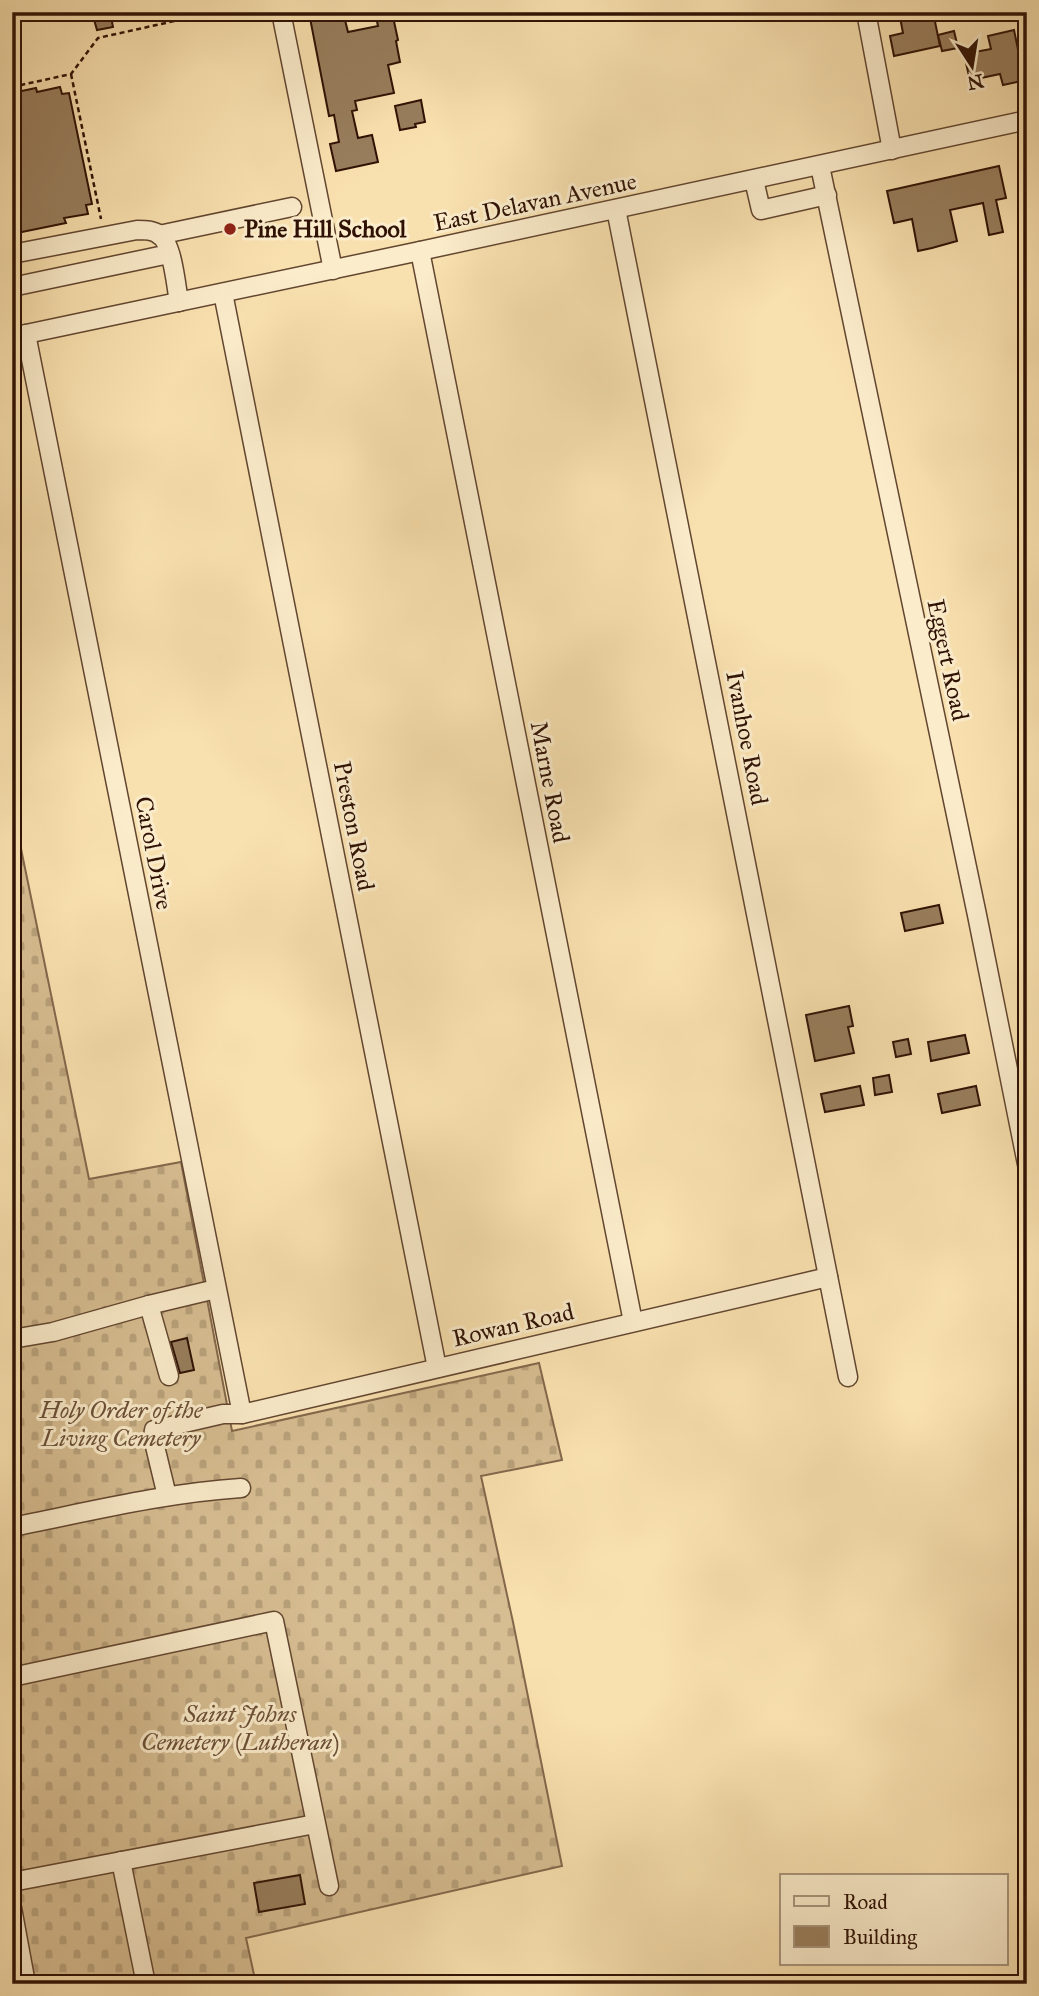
<svg xmlns="http://www.w3.org/2000/svg" width="1039" height="1996" viewBox="0 0 1039 1996" font-family="'IM FELL Great Primer',serif">
<style>
.cemetery{fill:url(#cemetery-stones);stroke:#83684c;stroke-width:2}
.building{fill:#987e5d;stroke:#2f1205;stroke-width:2}
.lines{fill:none;stroke-linecap:round;stroke-linejoin:round}
.minor-casing{stroke:#624630;stroke-width:21}
.path{stroke:#2f1205;stroke-width:2.5;stroke-dasharray:5 3.5;stroke-linecap:butt}
.minor{stroke:#fbeccb;stroke-width:18}
.poi-dot{fill:#8f2418;stroke:#fbeccb;stroke-width:2.5}
.labels{text-anchor:middle;dominant-baseline:central;stroke-width:6;stroke-linejoin:round;paint-order:stroke}
.street-label{font-size:24px;fill:#2f1205;stroke:#fbeccb}
.poi-label{font-size:24px;font-weight:bold;fill:#2f1205;stroke:#fbeccb;text-anchor:start}
.park-label{font-size:24px;font-style:italic;fill:#6a4e36;stroke:#fbeccb}
</style>
<defs>
<pattern id="cemetery-stones" width="16" height="16" patternUnits="userSpaceOnUse" patternTransform="scale(1.75)"><rect width="16" height="16" fill="#d7be92"/><path d="M2 7V4a2 2 0 0 1 4 0v3zM10 15v-3a2 2 0 0 1 4 0v3z" fill="#b9a27c"/></pattern>
</defs>
<rect width="100%" height="100%" fill="#f9e1af"/>
<filter id="stains"><feTurbulence type="fractalNoise" baseFrequency=".00286" numOctaves="4"/><feColorMatrix values="0 0 0 0 .2 0 0 0 0 .09 0 0 0 0 .02 0 0 0 .5 -.17"/></filter>
<radialGradient id="worn" r=".72"><stop offset=".6" stop-color="#630" stop-opacity="0"/><stop offset="1" stop-color="#630" stop-opacity=".3"/></radialGradient>
<polygon class="cemetery" points="12,805 89,1179 181,1162 232,1431 539,1363 562,1460 481,1476 513,1622 562,1866 246,1938 256,1984 12,1984"/>
<g class="building">
<polygon points="110,12 113,27 97,30 93,16"/>
<polygon points="337,12 343,12 348,32 378,26 375,12 392,12 398,40 396,41 400,62 388,65 394,93 355,101 357,110 352,111 358,138 372,135 378,162 336,171 330,144 339,142 334,115 329,116 310,18"/>
<polygon points="899,12 933,12 940,46 894,56 890,36 903,33"/>
<polygon points="1014,30 1022,69 1018,70 1021,81 1003,85 1000,74 981,78 980,74 969,76 964,54 991,49 988,36"/>
<polygon points="954,31 958,48 942,51 938,35"/>
<polygon points="60,87 62,94 69,93 92,204 86,205 88,214 64,218 66,223 12,234 12,93 36,88 37,92"/>
<polygon points="421,100 425,122 415,124 416,127 400,130 395,106"/>
<polygon points="999,166 1006,198 996,200 1003,232 989,235 983,203 950,210 957,241 932,248 918,251 912,219 894,223 887,191"/>
<polygon points="939,905 943,923 905,931 901,913"/>
<polygon points="849,1006 853,1026 848,1027 854,1053 815,1061 806,1015"/>
<polygon points="965,1035 969,1053 931,1061 928,1042"/>
<polygon points="908,1039 911,1054 896,1057 893,1042"/>
<polygon points="889,1075 892,1092 875,1095 873,1078"/>
<polygon points="860,1086 864,1105 825,1112 821,1094"/>
<polygon points="976,1086 980,1105 942,1113 938,1094"/>
<polygon points="187,1338 194,1370 180,1373 171,1342"/>
<polygon points="300,1875 305,1904 259,1912 254,1883"/>
</g>
<g class="lines">
<g class="minor-casing">
<g id="minor">
<polyline points="281,12 333,270"/>
<polyline points="866,12 892,150"/>
<polyline points="820,166 977,915 1027,1164"/>
<polyline points="754,180 761,210 827,195"/>
<polyline points="616,209 848,1377"/>
<polyline points="159,235 292,207"/>
<polyline points="420,251 633,1322"/>
<path d="M 12,254 L 137,230 C 146,230 153,230 160,235 C 173,245 176,286 179,302"/>
<polyline points="12,287 169,254"/>
<polyline points="223,293 437,1368"/>
<polyline points="26,334 242,1414 828,1277"/>
<polyline points="12,337 420,251 1027,120"/>
<polyline points="149,1305 169,1376"/>
<polyline points="12,1339 53,1332 149,1305 216,1289"/>
<polyline points="167,1496 153,1438 154,1430 223,1414 242,1414"/>
<path d="M 12,1527 C 88,1512 164,1493 241,1488"/>
<polyline points="12,1677 274,1621 329,1886"/>
<polyline points="121,1861 146,1984"/>
<polyline points="12,1882 315,1824"/>
<polyline points="12,1908 26,1984"/>
</g>
</g>
<g class="path">
<polyline points="71,74 101,219"/>
<polyline points="12,87 71,74 98,38 215,12"/>
<polyline points="1023,143 1025,142"/>
</g>
<use href="#minor" class="minor"/>
</g>
<circle class="poi-dot" cx="230" cy="229" r="7"/>
<g class="labels">
<g class="street-label">
<text transform="translate(535 202) rotate(-12)">East Delavan Avenue</text>
<text transform="translate(948 660) rotate(78)">Eggert Road</text>
<text transform="translate(747 738) rotate(79)">Ivanhoe Road</text>
<text transform="translate(550 782) rotate(79)">Marne Road</text>
<text transform="translate(354 826) rotate(79)">Preston Road</text>
<text transform="translate(154 853) rotate(79)">Carol Drive</text>
<text transform="translate(513 1325) rotate(-13)">Rowan Road</text>
</g>
<g class="poi-label">
<text x="244" y="229">Pine Hill School</text>
</g>
<g class="park-label">
<text x="121" y="1410">Holy Order of the<tspan x="121" dy="28">Living Cemetery</tspan></text>
<text x="240" y="1714">Saint Johns<tspan x="240" dy="28">Cemetery (Lutheran)</tspan></text>
</g>
</g>
<rect width="1039" height="1996" fill="none" stroke="#f9e1af" stroke-width="42"/>
<rect x="14" y="14" width="1011" height="1968" fill="none" stroke="#2f1205" stroke-width="3.5"/>
<rect x="21" y="21" width="997" height="1954" fill="none" stroke="#2f1205" stroke-width="2"/>
<rect x="780" y="1874" width="228" height="91" fill="#fbeccb" stroke="#a9957c" stroke-width="2"/>
<rect x="794" y="1896" width="35" height="10" fill="#fbeccb" stroke="#a9957c" stroke-width="2"/>
<text x="843" y="1909" font-size="21" fill="#2f1205">Road</text>
<rect x="794" y="1926" width="35" height="21" fill="#987e5d" stroke="#a9957c" stroke-width="2"/>
<text x="843" y="1944" font-size="21" fill="#2f1205">Building</text>
<g transform="translate(972 66) rotate(168)" stroke="#fbeccb" stroke-width="5" paint-order="stroke">
<path d="M0-5L12 26L0 18L-12 26Z" fill="#2f1205"/>
<text y="-10" font-size="19" font-weight="bold" text-anchor="middle" fill="#2f1205">N</text>
</g>
<rect width="100%" height="100%" filter="url(#stains)"/>
<rect width="100%" height="100%" fill="url(#worn)"/>
</svg>
